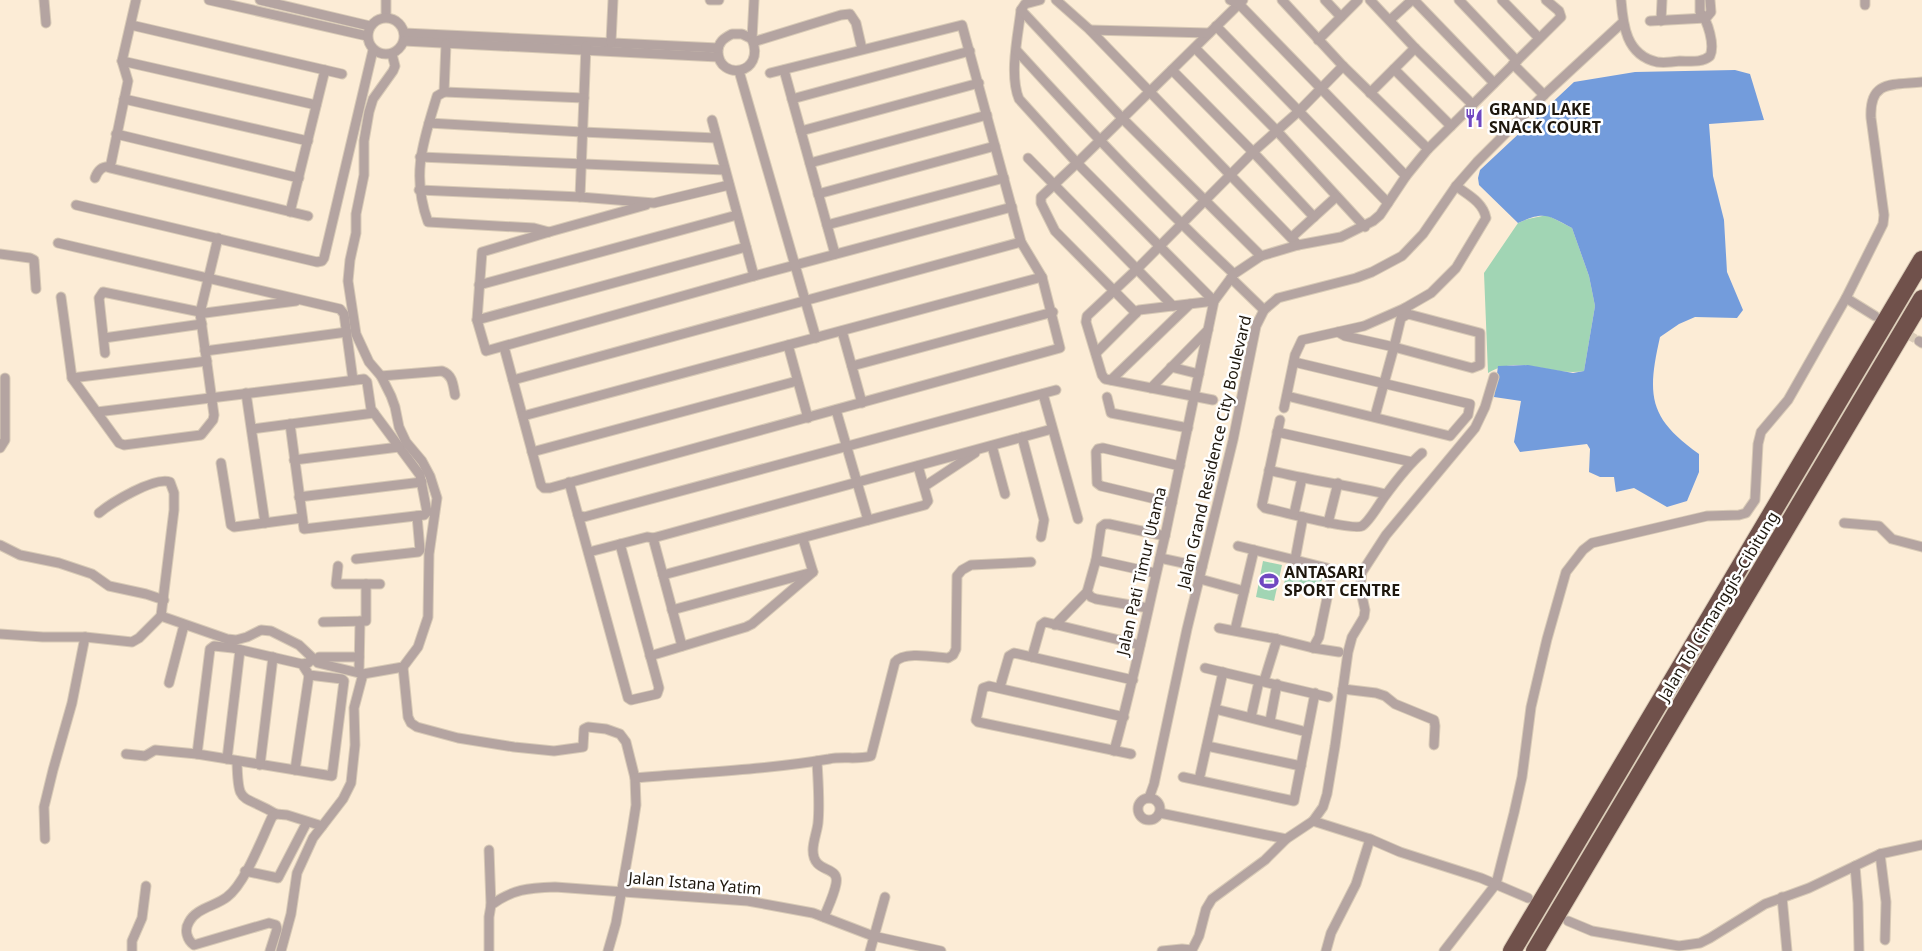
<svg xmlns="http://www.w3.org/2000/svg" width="1922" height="951" viewBox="0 0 1922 951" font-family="'Noto Sans',sans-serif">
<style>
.green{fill:#a1d5b4}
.water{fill:#739cdc}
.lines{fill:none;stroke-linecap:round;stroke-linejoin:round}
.street-tunnel{stroke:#dbccb8;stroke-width:9;stroke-dasharray:9 4.5;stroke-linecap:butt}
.street-casing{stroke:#d8cab6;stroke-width:11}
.highway-casing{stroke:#d8cab6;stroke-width:20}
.street{stroke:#b4a4a1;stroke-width:9}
.highway{stroke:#70514b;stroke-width:18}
.labels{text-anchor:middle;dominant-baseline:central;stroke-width:5;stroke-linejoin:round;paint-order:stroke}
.poi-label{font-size:16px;font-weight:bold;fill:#1e170d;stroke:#fff;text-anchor:start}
.street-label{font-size:16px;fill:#1e170d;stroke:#fff}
</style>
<rect width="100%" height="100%" fill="#fcecd6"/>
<g class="green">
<path d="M 1547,215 L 1572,228 L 1589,276 L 1595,306 L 1584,371 C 1552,377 1520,353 1488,373 L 1484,273 L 1518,223 L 1528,219 Z"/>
<polygon points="1263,561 1282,565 1274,601 1256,597"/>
<polygon points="1288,565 1323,574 1319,592 1284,584"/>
</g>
<path class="water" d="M 1735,70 L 1750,74 L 1764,120 L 1709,124 L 1713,176 L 1724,220 L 1727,272 L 1743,310 L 1737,318 L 1695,317 L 1679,324 L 1660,337 C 1647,395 1648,418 1699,454 L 1699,472 L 1687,501 L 1667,507 L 1634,488 L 1616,492 L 1614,477 L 1600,477 L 1589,472 L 1590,449 L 1587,444 L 1520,452 L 1514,442 L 1521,401 L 1494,397 L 1498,366 L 1528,365 L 1573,373 L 1584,371 L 1595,306 L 1589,276 L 1572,228 C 1547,215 1545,211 1518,223 L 1479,185 L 1478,178 L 1480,170 L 1574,82 L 1635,72 Z"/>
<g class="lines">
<polyline class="street-tunnel" points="1884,321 1919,341"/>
<g class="street-casing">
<g id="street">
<polyline points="44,0 46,23"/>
<polyline points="136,0 122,61 128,81 110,168 308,216"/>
<polyline points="209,0 367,36"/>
<polyline points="260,0 370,26"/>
<polyline points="386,0 386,17"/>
<polyline points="710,0 719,0"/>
<path d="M 1040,0 L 1025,4 L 1021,10 C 1018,35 1009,75 1019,99 L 1077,163 L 1243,0"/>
<polyline points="1056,0 1090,30 1298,245"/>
<polyline points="1230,0 1239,4 1406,176"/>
<polyline points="1282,0 1343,66 1428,149"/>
<polyline points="1325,0 1341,17"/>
<polyline points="1370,0 1415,48 1472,104"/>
<polyline points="1414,0 1494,83"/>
<polyline points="1459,0 1517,61"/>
<polyline points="1502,0 1539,38"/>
<path d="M 1621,0 C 1623,25 1626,55 1657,62 C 1664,63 1673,62 1680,61 C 1690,61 1702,63 1710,56 C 1715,45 1708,21 1700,12 L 1700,0"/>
<polyline points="1865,0 1865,5"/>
<polyline points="1021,10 1122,118 1261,256"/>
<circle cx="386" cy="36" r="18"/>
<polyline points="1390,20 1412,0"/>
<polyline points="1650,21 1706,18 1711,12 1710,0"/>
<polyline points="1661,21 1662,0"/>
<polyline points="131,25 342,74"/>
<polyline points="1216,26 1388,203"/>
<polyline points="1090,30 1209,33"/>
<polyline points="404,33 718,48"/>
<path d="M 732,34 L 742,34 L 752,39 C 766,75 719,81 718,52 C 718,42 724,38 732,34 Z"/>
<polyline points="752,39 754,0"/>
<polyline points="1318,40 1358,0"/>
<polyline points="404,41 718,57"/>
<polyline points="611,42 613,0"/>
<polyline points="753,42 841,15 850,14 856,23 862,49"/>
<path d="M 446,44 L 444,92 L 437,96 C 423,142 411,175 428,222 L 534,228 L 549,232 L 482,252 L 477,320 L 486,351 L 754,276 L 1012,207"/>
<polyline points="586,46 580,197 654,203 729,185"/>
<polyline points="1195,48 1276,130 1365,227"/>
<path d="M 1017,51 C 1087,128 1158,203 1234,274"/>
<polyline points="122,61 316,105"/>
<polyline points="1513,64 1544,95"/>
<polyline points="1394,69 1451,126"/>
<polyline points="784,70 835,254"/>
<polyline points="1172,70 1253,152 1314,217"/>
<polyline points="739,71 816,338"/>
<polyline points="444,92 584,98"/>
<polyline points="1370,93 1415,48"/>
<polyline points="124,99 308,141"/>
<polyline points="792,99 970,51"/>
<polyline points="712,120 754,276"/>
<polyline points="429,123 582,132 716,138"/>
<polyline points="801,131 979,83"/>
<polyline points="116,134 299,178"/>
<polyline points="420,157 725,170"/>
<polyline points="1028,158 1173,306"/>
<polyline points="810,163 987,115"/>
<path d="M 95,178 C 98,170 102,166 110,167"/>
<polyline points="419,190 580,197"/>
<polyline points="818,194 995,146"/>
<polyline points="76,205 317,262 322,261 324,258 373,50"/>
<polyline points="290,212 325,70"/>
<polyline points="827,225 1004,178"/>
<polyline points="549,232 646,205"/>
<polyline points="1292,237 1336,197"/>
<polyline points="58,243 340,309 344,314 353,380"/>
<polyline points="0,254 30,258 34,260 36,289"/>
<polyline points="1231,278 1264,310"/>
<polyline points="479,285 737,215"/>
<polyline points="61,297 72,378 119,443 124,445 201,435 213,420 214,415 200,313 218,238"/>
<polyline points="1846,298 1875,316"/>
<polyline points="1405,308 1408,314 1480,333 1480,365 1472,368 1394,347 1401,318 1408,314"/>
<polyline points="477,320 746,247"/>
<polyline points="842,331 862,403"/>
<polyline points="1338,332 1345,336 1394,347 1375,416"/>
<polyline points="104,338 202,324"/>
<polyline points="1919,341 1922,343"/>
<polyline points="788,345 808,418"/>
<polyline points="504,347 541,485 544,488 550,488 1060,348 1042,277 1021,242 962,25 770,73"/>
<polyline points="205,351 347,332"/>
<polyline points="105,353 99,298 103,292 205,313 296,301"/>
<polyline points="1096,353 1139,310 1214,301 1234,274 1261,256 1298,245 1341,237 1373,221 1380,215 1406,176 1428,149 1561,17 1559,11 1546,0"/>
<polyline points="852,366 1053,312"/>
<polyline points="1171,367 1199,374"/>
<path d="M 381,376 L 442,371 C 453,375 453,385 455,395"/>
<polyline points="72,378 207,361"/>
<polyline points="513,380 1021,242"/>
<polyline points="1111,380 1190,304"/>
<polyline points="1151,388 1208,330"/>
<polyline points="246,393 265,523"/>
<polyline points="1043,394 1078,519"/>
<polyline points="1287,396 1450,436 1468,415 1470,404 1294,362"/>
<polyline points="1107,397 1111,413 1188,428"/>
<polyline points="1213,400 1105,379 1102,375 1086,322 1087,316 1137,269 1253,152 1298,112 1343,66"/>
<path d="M 1284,408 L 1295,355 L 1302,340 L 1364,326 L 1405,308 L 1431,293 L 1456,268 L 1486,218 C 1483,202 1468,195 1456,186"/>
<polyline points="836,410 868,520"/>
<polyline points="97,412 364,379 367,382 371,409 420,475 427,512 424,515 304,529 290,424"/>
<polyline points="523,416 1042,277"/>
<path d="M 1280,420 L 1262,505 L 1265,508 C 1279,511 1353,531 1362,526 C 1369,522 1379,504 1385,496 C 1396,481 1408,465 1422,453"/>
<polyline points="252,429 374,413"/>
<polyline points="1277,432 1412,462"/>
<polyline points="1022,437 1044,520 1041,537"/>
<polyline points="992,446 1005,494"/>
<polyline points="0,448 5,440 5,378"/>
<polyline points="532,452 797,381"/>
<polyline points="294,460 399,447"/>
<polyline points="221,463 231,525 234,527 302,518"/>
<path d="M 1269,470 C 1308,480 1347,485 1386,494"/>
<polyline points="569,482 578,515 584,517 1056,390"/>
<polyline points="925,486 975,453"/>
<polyline points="299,497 422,482"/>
<polyline points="1172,503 1101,486 1097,483 1096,452 1098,449 1103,448 1180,466"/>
<path d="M 99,513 C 111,503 155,476 170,482 L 174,493 L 174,510 L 161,616"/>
<polyline points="1294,514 1302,478"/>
<polyline points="578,515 628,698 631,700 657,694 659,688 620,544"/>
<polyline points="1328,523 1338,483"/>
<polyline points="1844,523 1879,526 1892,539 1922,547"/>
<polyline points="653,538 1052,429"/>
<polyline points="0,545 20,555 59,563 92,574 109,586 146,594 164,600"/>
<polyline points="1238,546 1295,560 1303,517"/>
<polyline points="589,552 647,537 653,538 682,646"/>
<polyline points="1160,558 1202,567"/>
<polyline points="356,559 418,552 420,550 417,516"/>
<polyline points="1096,560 1155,573"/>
<polyline points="338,566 336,584 380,584"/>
<polyline points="663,575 925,505 928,501 918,466"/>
<polyline points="1200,579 1244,591"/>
<polyline points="1148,608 1096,599 1091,597 1087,592 1096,560 1101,527 1105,524 1109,524 1165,536"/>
<polyline points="672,610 813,572 803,539"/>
<polyline points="323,622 366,621 366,584"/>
<polyline points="1055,625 1087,592"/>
<polyline points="1219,628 1277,639 1264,681"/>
<polyline points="1235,630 1254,550"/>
<polyline points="0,634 43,637 85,637 132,642 139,638 161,616 227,639 236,640 247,637 261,630 271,631 299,645 318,663 363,674 403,667 418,647 428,617 429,554 437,498 430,476 422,461 406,442 399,427 395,407 391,396 381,376 369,362 356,334 348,281 350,260 356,233 356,214 364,175 364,141 369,112 373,99 393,71 395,66 392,54"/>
<polyline points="1277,639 1313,648 1319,637 1332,574 1327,568 1295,560"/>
<polyline points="1313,648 1339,652"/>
<polyline points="650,656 746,627 752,624 813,572"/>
<polyline points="319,657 359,657"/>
<polyline points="1032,657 1041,625 1045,622 1140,645"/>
<polyline points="302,664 309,675 342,679 344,681 332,776 197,754 210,649 214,646 233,648 302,664 308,663 312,659"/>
<polyline points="403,667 408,717 411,723 417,727 458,738 514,747 554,751 583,747 584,729 588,727 606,729 620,734 626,742 635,778 636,805 632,831 616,923 608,951"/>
<polyline points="1205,668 1328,697"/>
<polyline points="359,672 360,621"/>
<polyline points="169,683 184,625"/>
<polyline points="1000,687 1009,656 1014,653 1133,680"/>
<polyline points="1343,689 1376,693 1385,696 1395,704 1434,720 1435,726 1434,745"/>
<polyline points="1215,709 1307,732"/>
<polyline points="1124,717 989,686 983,688 976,720 978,722 1131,754"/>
<polyline points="1251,717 1259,681"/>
<polyline points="1270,721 1277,684"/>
<polyline points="1207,746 1301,766"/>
<path d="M 1114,751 C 1134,680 1148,608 1165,536 L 1214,301 L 1077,163 L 1041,197 L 1041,203 L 1055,231 L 1136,313"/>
<polyline points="126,754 145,756 155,750 197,754"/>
<polyline points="227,759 240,650"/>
<path d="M 237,761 C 238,807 241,793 276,814"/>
<path d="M 817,761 C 818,782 820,803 818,823 C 817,832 813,841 813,850 C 813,875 840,864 836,884 C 834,895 828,907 824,917"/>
<polyline points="260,765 273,657"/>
<polyline points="295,770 309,675"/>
<polyline points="1183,777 1294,801 1315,693"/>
<path d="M 635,778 C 700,772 765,770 829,759 C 843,756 858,760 871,756 L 895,662 C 904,651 934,657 948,658 L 953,655 L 956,649 L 957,576 L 962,570 L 971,565 L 1031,562"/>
<polyline points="1199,780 1223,672"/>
<circle cx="1149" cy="809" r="11"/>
<polyline points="1149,798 1154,784 1187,629 1233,440 1256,326 1264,310 1278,298 1356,278 1372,272 1402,256 1423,234 1456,186 1477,162 1544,95 1622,23"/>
<polyline points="1160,813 1286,839"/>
<polyline points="1313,821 1370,839 1400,852 1481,878 1528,898"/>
<polyline points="45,839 44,807 53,770 72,703 85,637"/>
<polyline points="489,850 491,905"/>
<polyline points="1880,854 1886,902 1885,940"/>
<polyline points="1855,866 1858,903 1859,951"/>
<polyline points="245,871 278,878 307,822"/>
<polyline points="1782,897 1787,951"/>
<polyline points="1568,921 1592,931 1679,946 1700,943 1710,938 1765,904 1809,888 1880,854 1922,845"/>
<polyline points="132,951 132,941 142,918 146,886"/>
<path d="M 270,951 L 277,929 L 276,925 L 269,923 L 194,945 C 187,940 184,930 189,922 C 196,908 216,906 227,897 C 245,884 262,838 272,817 L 276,814 L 287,815 L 322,826"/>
<polyline points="281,951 291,914 297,873 313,838 343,799 351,783 355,745 354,708 363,674"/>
<path d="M 489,951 L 489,917 L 491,905 C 513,889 528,888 555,887 L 748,901 L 813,913 L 873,936 L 941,951"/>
<polyline points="870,951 885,897"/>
<polyline points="1162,951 1182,949 1192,950 1199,936 1206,909 1212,899 1265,860 1286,839 1313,821 1323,807 1327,794 1335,746 1348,652 1352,637 1364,617 1365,610 1360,587 1362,572 1386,535 1475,428 1485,407 1494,377"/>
<polyline points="1326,951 1331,933 1356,884 1370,839"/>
<path d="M 1444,951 L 1496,884 L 1514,813 L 1522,777 L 1531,707 L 1547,639 L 1566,572 L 1583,550 L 1592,543 L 1707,516 L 1739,515 L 1746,513 L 1755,500 L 1758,444 L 1761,432 L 1788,400 L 1846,298 L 1883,224 L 1884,215 L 1871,118 C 1869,80 1892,85 1922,82"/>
</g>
</g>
<g class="highway-casing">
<g id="highway">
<polyline points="1512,951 1922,260"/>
<polyline points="1535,951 1922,299"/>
</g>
</g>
<use href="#street" class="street"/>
<use href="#highway" class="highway"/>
</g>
<defs>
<g id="restaurant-bare" transform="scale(1.5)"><path d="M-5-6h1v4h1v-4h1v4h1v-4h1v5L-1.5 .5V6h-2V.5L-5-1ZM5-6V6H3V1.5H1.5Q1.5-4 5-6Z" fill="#7048c1" stroke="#fff" stroke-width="2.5" paint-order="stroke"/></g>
<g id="stadium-bare" transform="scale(1.5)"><path d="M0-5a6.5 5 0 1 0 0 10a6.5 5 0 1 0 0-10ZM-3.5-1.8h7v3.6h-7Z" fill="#7048c1" stroke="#fff" stroke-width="2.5" paint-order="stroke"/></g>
</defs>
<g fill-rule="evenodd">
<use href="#restaurant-bare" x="1474" y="118"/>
<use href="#stadium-bare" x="1269" y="581"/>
</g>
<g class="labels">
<g class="poi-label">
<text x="1489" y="109">GRAND LAKE<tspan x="1489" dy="18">SNACK COURT</tspan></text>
<text x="1284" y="572">ANTASARI<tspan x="1284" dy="18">SPORT CENTRE</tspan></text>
</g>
<g class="street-label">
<text transform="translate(1214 452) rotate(-77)">Jalan Grand Residence City Boulevard</text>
<text transform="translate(1141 571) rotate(-77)">Jalan Pati Timur Utama</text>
<text transform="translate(1718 606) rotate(-59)">Jalan Tol Cimanggis–Cibitung</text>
<text transform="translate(695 883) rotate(5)">Jalan Istana Yatim</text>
</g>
</g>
</svg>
